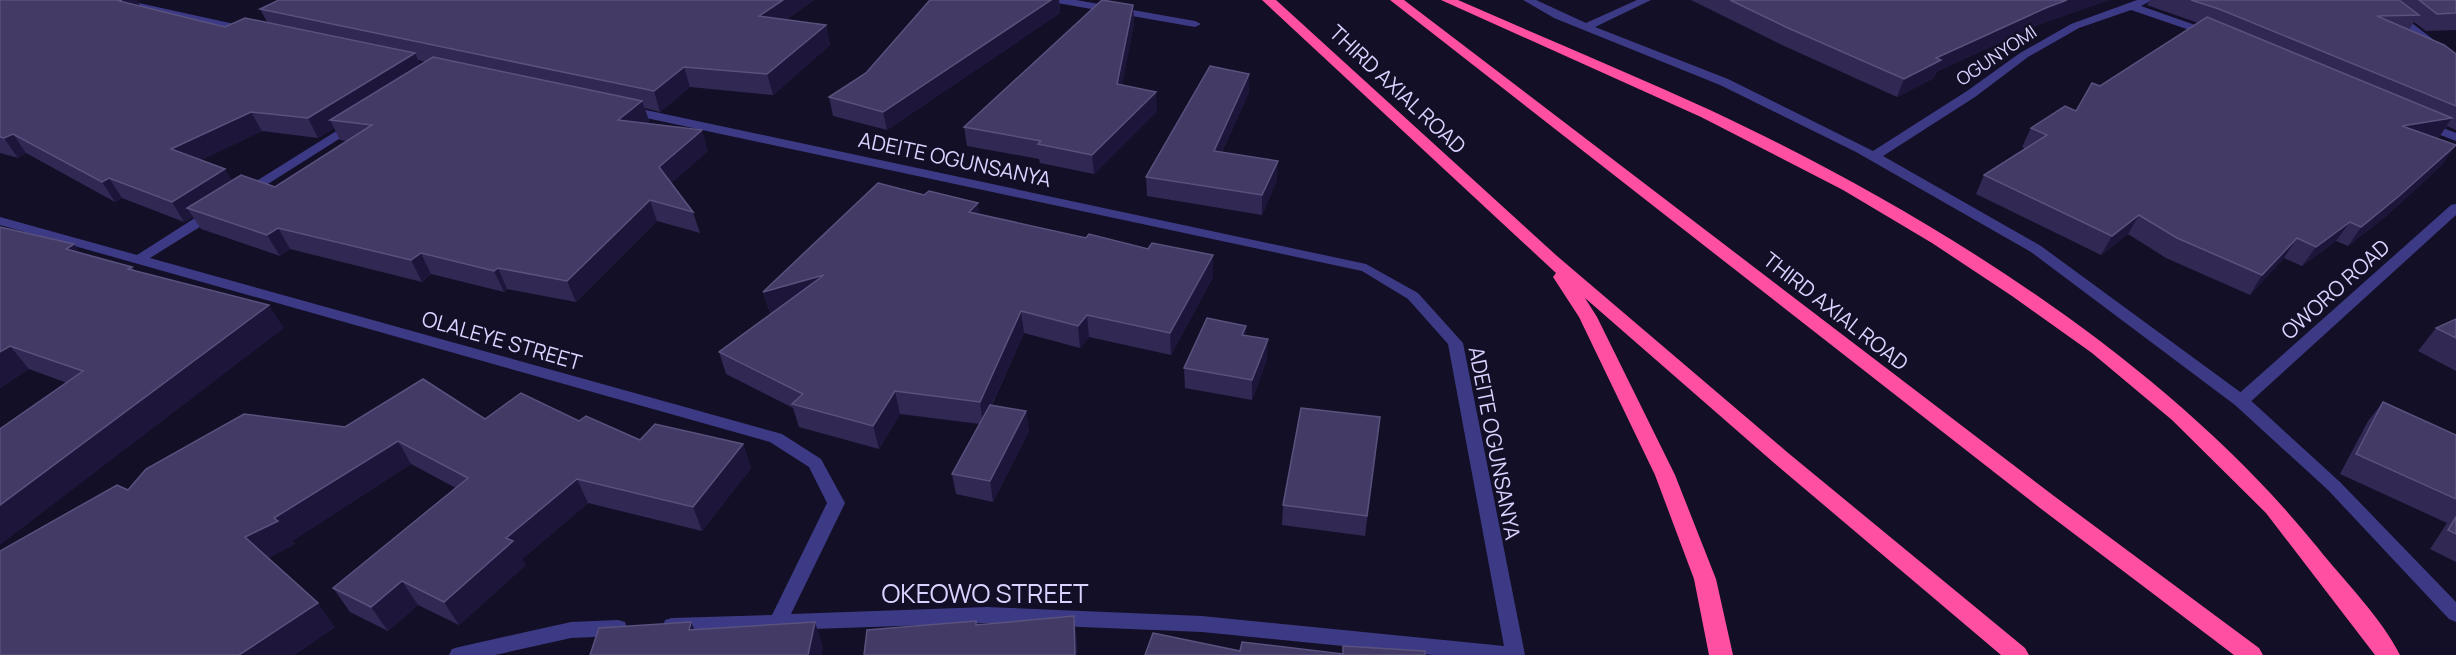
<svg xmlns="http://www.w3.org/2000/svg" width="2456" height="655" viewBox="0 0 2456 655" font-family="Manrope,sans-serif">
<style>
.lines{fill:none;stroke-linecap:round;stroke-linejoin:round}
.minor{fill:#3d3a85;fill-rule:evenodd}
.tertiary{fill:#3d3a85;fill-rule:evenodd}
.motorway{fill:#ff4fa3;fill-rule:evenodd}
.wall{fill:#312854;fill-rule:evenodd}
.shaded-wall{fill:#1d163a}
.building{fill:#433a66;stroke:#5a527e;stroke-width:1.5}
.labels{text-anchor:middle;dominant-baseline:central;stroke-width:4.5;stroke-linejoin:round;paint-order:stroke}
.far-street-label{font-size:18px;fill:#d9d4ff;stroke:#130f26}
.street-label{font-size:21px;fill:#d9d4ff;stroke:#130f26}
.near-street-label{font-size:26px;fill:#d9d4ff;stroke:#130f26}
</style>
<rect width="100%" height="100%" fill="#130f26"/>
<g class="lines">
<g class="minor">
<polygon points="105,0 125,0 248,27 254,30 248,33 110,3"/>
<polygon points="1052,0 1076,0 1195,21 1201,24 1195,27 1057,3"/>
<polygon points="1523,0 1536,0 1586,23 1637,0 1651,0 1595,27 1728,79 1873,151 1967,91 2020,53 2071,24 2137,0 2152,0 2141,6 2215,32 2215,36 2207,36 2131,10 2079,28 2028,57 1975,97 1883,156 2041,246 2247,397 2340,482 2456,602 2456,622 2449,619 2328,490 2235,405 2031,252 1856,152 1720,85 1554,18"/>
<polygon points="2370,0 2382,0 2456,57 2456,66"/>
<polygon points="627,106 1366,264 1418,293 1463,343 1525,655 1433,655 1202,632 987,623 672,634 665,632 663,626 665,620 672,618 772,615 827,503 809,467 770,442 0,225 0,217 137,255 209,209 219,209 221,212 219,215 150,258 782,434 821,459 845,503 791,614 987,607 1202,616 1504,646 1448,344 1408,299 1362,271 623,113 621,110"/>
<polygon points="354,120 360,124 358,127 249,196 244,197 237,193"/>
<polygon points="2426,121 2456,133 2456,141 2422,128 2420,125"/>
<polygon points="618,620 625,622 627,628 625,634 618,636 571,638 495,655 449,655 452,649 459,647 571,622"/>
</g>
<polygon class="tertiary" points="2456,204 2456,215 2247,405 2235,405 2233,401 2235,397 2451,205"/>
<g class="motorway">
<polygon points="1262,0 1276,0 1557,256 1787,452 2025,648 2029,655 2001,655 1773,462 1585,298 1597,317 1675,475 1716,579 1733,655 1709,655 1694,579 1655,475 1579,317 1553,277 1556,273"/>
<polygon points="1390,0 1404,0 2054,496 2259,648 2263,655 2234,655 2040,508"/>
<path d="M 1441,0 L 1458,0 C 1542,37 1627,72 1710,110 C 1928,212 2166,360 2318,548 C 2345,582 2380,616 2400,655 L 2375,655 L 2266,513 L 2172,420 L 2092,353 L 2012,296 L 1932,243 L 1843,190 L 1701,117 Z"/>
</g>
</g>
<g class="wall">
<path d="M 0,0 L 141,7 L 225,27 L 267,22 L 260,9 L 279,0 L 814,0 L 786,20 L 826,25 L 830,45 L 773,95 L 690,87 L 660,112 L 645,108 L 649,121 L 646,124 L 708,151 L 671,183 L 693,212 L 700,233 L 657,221 L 576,302 L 507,289 L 504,292 L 431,274 L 422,282 L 290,249 L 280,256 L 201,229 L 193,217 L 184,222 L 122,198 L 115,202 L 26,153 L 18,158 L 0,153 ZM 418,60 L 425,62 L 420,65 ZM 334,128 L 340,140 L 347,141 L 275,187 L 232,180 L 201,160 L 262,131 L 318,138 Z"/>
<polygon points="930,0 1059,0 1060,13 887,130 833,116 829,97 866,73"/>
<polygon points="1691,0 2109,0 2040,24 1936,72 1934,78 1897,97 1782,45"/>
<polygon points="2150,0 2456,0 2456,30 2426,31 2414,22 2409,30 2456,54 2456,130 2447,126 2439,137 2436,138 2443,164 2386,216 2348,246 2336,241 2302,266 2284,258 2250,295 2166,258 2128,234 2101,255 1976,194 1984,175 2026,149 2022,147 2031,128 2076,111 2100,86 2198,23 2147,5"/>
<polygon points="1133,5 1134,23 1122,85 1157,111 1094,174 1040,163 1039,159 967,146 964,127"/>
<polygon points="1249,74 1249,92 1222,152 1277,180 1262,215 1147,196 1146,177"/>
<polygon points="979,214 1213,277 1171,355 1089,337 1080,348 1024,333 992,405 1026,411 1029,431 993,502 956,494 952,474 980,424 900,414 879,449 799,427 793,408 726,374 719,352 773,312 770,313 763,292"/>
<polygon points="0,227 81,253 132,267 135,271 284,328 67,383 29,369 0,388"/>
<polygon points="2456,319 2456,371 2418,351 2436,328"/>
<polygon points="1246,326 1245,335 1267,359 1252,400 1185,388 1184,368"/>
<polygon points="2383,402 2456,435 2456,562 2430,549 2447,523 2340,474 2368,421"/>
<polygon points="1380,417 1365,536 1282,525 1283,505"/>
<polygon points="485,419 579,421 640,440 743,444 751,468 702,531 588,503 522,559 526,565 459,625 418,605 388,631 350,612 333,588 456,488 411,464 292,541 295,544 268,558 335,627 294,655 0,655 128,490 345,427"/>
</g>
<g class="shaded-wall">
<polygon points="122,0 137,0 144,13 119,1"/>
<polygon points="783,0 814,0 764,36 759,16"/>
<polygon points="1051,0 1059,0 1060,13 887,130 883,112"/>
<polygon points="2067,0 2109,0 2040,24 1936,72 1934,78 1897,97 1904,79 1936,58 2048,7"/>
<polygon points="1133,5 1134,23 1119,102 1117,84"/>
<polygon points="826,25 830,45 773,95 767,74"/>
<polygon points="415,53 423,72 330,120 334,128 318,138 308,118"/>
<polygon points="684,67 690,87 660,112 654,91"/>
<polygon points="1249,74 1249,92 1214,170 1214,151"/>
<polygon points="1156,92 1157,111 1094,174 1092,155"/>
<polygon points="642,101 649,121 625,140 618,120"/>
<polygon points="251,112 262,131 183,169 171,149"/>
<polygon points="2452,118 2439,137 2390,145 2402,126"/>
<polygon points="702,130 708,151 666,188 659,167"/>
<polygon points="13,134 26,153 18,158 4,138"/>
<polygon points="2456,145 2443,164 2386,216 2348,246 2361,227"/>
<polygon points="1278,161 1277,180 1262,215 1262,195"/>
<polygon points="225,169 237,189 187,208 193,217 184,222 172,202"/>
<polygon points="109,178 122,198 115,202 102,182"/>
<polygon points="650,200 657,221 576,302 567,281"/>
<polygon points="978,203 981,224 969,212"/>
<polygon points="2139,215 2128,234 2101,255 2112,236"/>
<polygon points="2350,222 2336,241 2302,266 2316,247"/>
<polygon points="278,228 290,249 280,256 267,235"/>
<polygon points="2297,238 2284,258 2250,295 2262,275"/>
<polygon points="74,244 90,266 66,249"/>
<polygon points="421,253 431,274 422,282 411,260"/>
<polygon points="1213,255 1213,277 1171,355 1170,333"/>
<polygon points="498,268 507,289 504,292 494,271"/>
<polygon points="824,275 830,297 770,313 763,292"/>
<polygon points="269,305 284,328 0,545 0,505"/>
<polygon points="1021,311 1024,333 983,424 980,402"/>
<polygon points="1087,315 1089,337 1080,348 1078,326"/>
<polygon points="1246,326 1245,346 1242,335"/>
<polygon points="1268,339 1267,359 1252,400 1252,380"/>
<polygon points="10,346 29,369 0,388 0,352"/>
<polygon points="895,391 900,414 879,449 873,426"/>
<polygon points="1026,411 1029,431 993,502 990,481"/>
<polygon points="398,441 411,464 292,541 295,544 263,561 245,537"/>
<polygon points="743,444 751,468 702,531 693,507"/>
<polygon points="577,479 588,503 522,559 526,565 459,625 444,602 506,538"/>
<polygon points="402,581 418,605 388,631 371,607"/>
<polygon points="318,603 335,627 294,655 239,655"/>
<polygon points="1074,616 1077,640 1078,655 1075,655"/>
<polygon points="691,622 702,646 689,630"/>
<polygon points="815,622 823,647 822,655 808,655"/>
</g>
<g class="building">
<polygon points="0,0 122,0 119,1 225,27 245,18 415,53 308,118 251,112 171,149 225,169 172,202 109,178 102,182 13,134 4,138 0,137"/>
<polygon points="279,0 783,0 759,16 826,25 767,74 684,67 654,91 260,9"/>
<polygon points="930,0 1051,0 883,112 829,97 866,73"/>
<polygon points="1102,0 1133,5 1117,84 1156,92 1092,155 1038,144 1041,141 964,127"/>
<polygon points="1730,0 2067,0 2048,7 1936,58 1941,60 1904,79 1788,28"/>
<polygon points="2191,0 2399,0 2419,15 2377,16 2444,45 2456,54 2456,106 2219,9"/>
<polygon points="2419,0 2456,0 2456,13 2437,14"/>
<polygon points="2207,17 2452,118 2402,126 2456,145 2399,196 2361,227 2350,222 2316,247 2297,238 2262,275 2177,238 2139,215 2112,236 1984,175 2047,135 2031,128 2065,106 2076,111 2092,83 2100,86"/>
<polygon points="433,57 642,101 618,120 702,130 659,167 693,212 650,200 567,281 498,268 494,271 421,253 411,260 278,228 267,235 187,208 241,175 275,187 372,125 330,120"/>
<polygon points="1210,66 1249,74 1214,151 1278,161 1262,195 1146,177"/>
<polygon points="878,183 924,195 929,191 978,203 969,212 1086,238 1089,234 1148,249 1152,243 1213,255 1170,333 1087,315 1078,326 1021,311 980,402 895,391 873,426 792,404 803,394 719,352 824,275 763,292"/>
<polygon points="0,227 74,244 66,249 132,267 128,269 269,305 0,505 0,429 83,371 10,346 0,352"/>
<polygon points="1207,318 1246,326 1242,335 1268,339 1252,380 1184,368"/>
<polygon points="2456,319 2456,338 2436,328"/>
<polygon points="423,379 485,419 521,393 579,421 586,416 640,440 655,424 743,444 693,507 577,479 506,538 513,541 444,602 402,581 371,607 333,588 468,478 398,441 274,518 278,521 245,537 318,603 239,655 0,655 0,551 117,485 128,490 146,469 244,414 345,427"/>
<polygon points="2383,402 2456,435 2456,499 2356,454"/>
<polygon points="990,405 1026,411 990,481 952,474"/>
<polygon points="1301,408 1380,417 1367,516 1283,505"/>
<polygon points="2456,517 2456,534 2448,530"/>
<polygon points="1074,616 1075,655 864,655 867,630 976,621 976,625"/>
<polygon points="691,622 689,630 815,622 808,655 590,655 599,628"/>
<polygon points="1153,633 1240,651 1242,642 1343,654 1343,646 1425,651 1425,655 1145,655"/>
</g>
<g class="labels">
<g class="far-street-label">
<text transform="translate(1996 55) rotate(-34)">OGUNYOMI</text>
</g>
<g class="street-label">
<text transform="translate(1398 89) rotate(43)">THIRD AXIAL ROAD</text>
<text transform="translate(955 159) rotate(12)">ADEITE OGUNSANYA</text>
<text transform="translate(2335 289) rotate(-42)">OWORO ROAD</text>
<text transform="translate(1836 311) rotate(38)">THIRD AXIAL ROAD</text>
<text transform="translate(502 340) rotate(16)">OLALEYE STREET</text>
<text transform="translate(1495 443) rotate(79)">ADEITE OGUNSANYA</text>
</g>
<g class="near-street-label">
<text x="985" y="593">OKEOWO STREET</text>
</g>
</g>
</svg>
